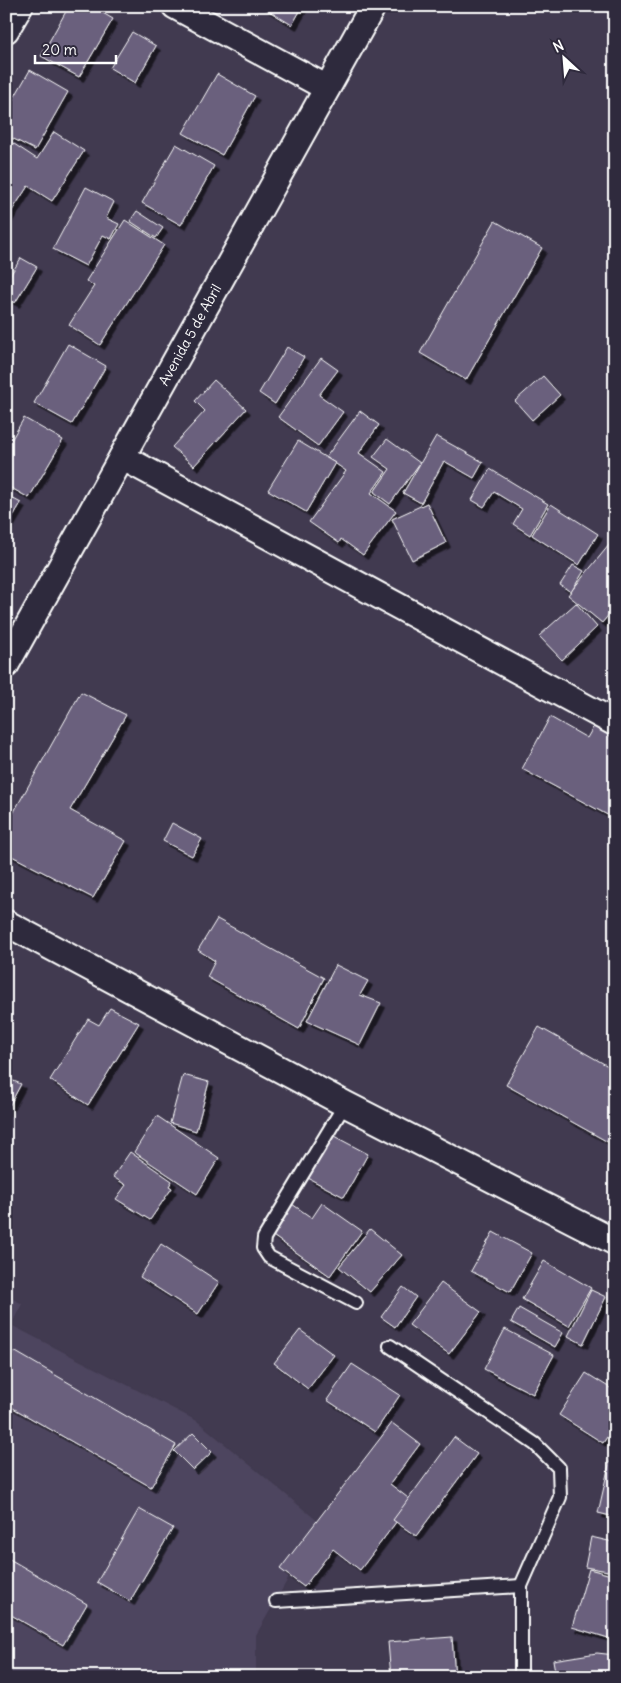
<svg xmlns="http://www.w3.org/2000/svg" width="621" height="1683" viewBox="0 0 621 1683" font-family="Delius,sans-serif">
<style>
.built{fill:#4d455e}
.building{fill:#6a607d;stroke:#fff;filter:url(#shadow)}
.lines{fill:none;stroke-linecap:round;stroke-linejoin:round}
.lane-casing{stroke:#fff;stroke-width:16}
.street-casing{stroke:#fff;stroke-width:29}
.lane{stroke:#2f2a3d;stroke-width:12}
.street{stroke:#2f2a3d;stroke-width:25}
.labels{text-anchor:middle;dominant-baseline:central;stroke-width:4;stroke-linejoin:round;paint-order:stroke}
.street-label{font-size:14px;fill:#fff;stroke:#2f2a3d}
</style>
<defs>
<filter id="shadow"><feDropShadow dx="4.5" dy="4.5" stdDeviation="0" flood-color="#0009"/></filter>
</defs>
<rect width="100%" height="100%" fill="#413a50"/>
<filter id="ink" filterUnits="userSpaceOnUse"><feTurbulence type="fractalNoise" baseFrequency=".02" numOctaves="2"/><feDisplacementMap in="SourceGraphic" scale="10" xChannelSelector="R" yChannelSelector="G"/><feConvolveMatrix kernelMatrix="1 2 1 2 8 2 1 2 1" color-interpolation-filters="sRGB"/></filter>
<g filter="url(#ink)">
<polygon class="built" points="6,1295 22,1304 11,1325 197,1421 320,1523 256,1635 256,1677 6,1677"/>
<g class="building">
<polygon points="69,6 91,6 113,19 79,77 41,56"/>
<polygon points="265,6 303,6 292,25 264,8"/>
<polygon points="132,32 156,46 135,83 110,68"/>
<polygon points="30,70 68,92 35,150 6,135 6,112"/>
<polygon points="217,74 255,96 222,155 183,133"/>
<polygon points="54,132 84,151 52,201 28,186 6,220 6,143 8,140 37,159"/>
<polygon points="176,144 214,166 181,225 142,203"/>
<polygon points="86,187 114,202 106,218 119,224 111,239 103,235 86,266 53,249"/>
<polygon points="137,211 163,228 156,238 130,221"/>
<polygon points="125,220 164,245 100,345 69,325 94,286 86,281"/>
<polygon points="495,221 542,248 466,380 420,353"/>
<polygon points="21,258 37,267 15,303 6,298 6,282"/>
<polygon points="68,344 106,366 72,424 34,403"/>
<polygon points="287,347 304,357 275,404 259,393"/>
<polygon points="321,358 338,370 319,395 343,412 318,446 278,417"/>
<polygon points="543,376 560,395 532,420 515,401"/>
<polygon points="214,380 246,409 194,466 172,447 205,411 195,401"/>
<polygon points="360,411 379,425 359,453 386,472 371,493 396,511 363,555 341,539 339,543 309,522 346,471 326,457"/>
<polygon points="24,418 63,440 29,498 6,485 6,449"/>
<polygon points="436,436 483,462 474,478 444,461 421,503 403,493"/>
<polygon points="387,439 420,463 390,504 374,492 390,469 373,457"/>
<polygon points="298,441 335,463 306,512 268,490"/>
<polygon points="490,469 548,504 530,535 513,524 522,509 494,492 484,507 472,500"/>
<polygon points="6,495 21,503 6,528"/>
<polygon points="427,503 446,543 412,560 392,519"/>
<polygon points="551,504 598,534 579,565 532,535"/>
<polygon points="614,539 615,607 602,623 568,595"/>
<polygon points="573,565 584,571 571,592 560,585"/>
<polygon points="576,603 597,627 562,660 539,636"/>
<polygon points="81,692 126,715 70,810 126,841 93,898 6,853 6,826"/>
<polygon points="550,717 587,738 594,726 615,737 615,819 522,769"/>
<polygon points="172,823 202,839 192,856 163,841"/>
<polygon points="217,919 324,978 299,1029 207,977 215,961 198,950"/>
<polygon points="336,965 368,981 360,995 381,1003 360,1045 307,1021"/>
<polygon points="110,1008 139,1023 88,1105 50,1080 88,1019 99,1025"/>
<polygon points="539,1027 615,1070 615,1146 506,1085"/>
<polygon points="183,1075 209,1082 196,1131 170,1123"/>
<polygon points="6,1078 21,1084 6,1112"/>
<polygon points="157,1116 219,1158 197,1194 134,1152"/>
<polygon points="332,1135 368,1154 344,1197 308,1178"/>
<polygon points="130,1152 172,1181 169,1186 172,1188 150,1220 116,1199 126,1185 113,1177"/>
<polygon points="322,1203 362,1231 330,1276 270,1234 292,1204 312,1218"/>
<polygon points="370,1229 402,1255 370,1292 339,1267"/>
<polygon points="493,1232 532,1253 510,1292 471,1271"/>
<polygon points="161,1244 219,1282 198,1314 140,1277"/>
<polygon points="544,1261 591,1288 569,1326 522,1299"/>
<polygon points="441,1283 481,1312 449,1354 409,1325"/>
<polygon points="403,1287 416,1297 395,1327 381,1317"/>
<polygon points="591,1290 606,1297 583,1344 568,1336"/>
<polygon points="519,1308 563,1333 555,1347 511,1322"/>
<polygon points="505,1329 554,1355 533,1394 484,1369"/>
<polygon points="300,1330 334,1355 308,1389 274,1363"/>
<polygon points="14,1351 176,1445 151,1487 6,1404 6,1364"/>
<polygon points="352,1364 400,1395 375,1432 327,1400"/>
<polygon points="586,1373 615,1391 615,1425 603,1443 559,1415"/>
<polygon points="392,1423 420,1444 390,1484 412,1501 360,1570 333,1549 304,1587 280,1569"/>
<polygon points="193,1433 212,1452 193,1470 174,1451"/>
<polygon points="454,1437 477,1454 416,1536 393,1520"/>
<polygon points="611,1456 615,1457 615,1517 598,1513"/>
<polygon points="139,1509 173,1528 130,1601 97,1582"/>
<polygon points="591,1537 613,1542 608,1571 585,1567"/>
<polygon points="6,1557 87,1604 63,1645 6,1612"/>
<polygon points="589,1569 615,1576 615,1640 572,1627"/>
<polygon points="452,1637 455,1677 391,1677 388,1642"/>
<polygon points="597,1653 615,1655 615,1677 556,1677 553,1660"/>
</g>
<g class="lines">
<g class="lane-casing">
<g id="lane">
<polyline points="345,1104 264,1238 263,1248 269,1257 356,1303"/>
<polyline points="390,1346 535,1444 559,1468 560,1497 521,1586 521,1677"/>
<polyline points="276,1601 521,1586"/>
</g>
</g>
<g class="street-casing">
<g id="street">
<polyline points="175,6 327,88"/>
<polyline points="6,30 20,6"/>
<polyline points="122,457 615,723"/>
<path id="s1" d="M 6,665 L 373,6"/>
<polyline points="6,923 345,1104 615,1242"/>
</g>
</g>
<use href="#lane" class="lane"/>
<use href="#street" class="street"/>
</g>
</g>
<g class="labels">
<g class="street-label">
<text stroke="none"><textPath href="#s1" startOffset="378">Avenida 5 de Abril</textPath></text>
</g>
</g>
<rect width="621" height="1683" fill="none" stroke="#2f2a3d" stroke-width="25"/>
<rect x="12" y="12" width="596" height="1658" fill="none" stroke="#fff" stroke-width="2" filter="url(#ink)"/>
<g transform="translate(564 58) rotate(334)" stroke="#2f2a3d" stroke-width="4" paint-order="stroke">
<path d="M0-4L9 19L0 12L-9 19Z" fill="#ffffff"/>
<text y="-8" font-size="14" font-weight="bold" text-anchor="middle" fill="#ffffff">N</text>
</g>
<path d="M35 55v8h81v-8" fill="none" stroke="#ffffff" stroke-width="2.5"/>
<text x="42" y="55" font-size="15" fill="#ffffff" stroke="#2f2a3d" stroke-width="4" paint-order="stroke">20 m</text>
</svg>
